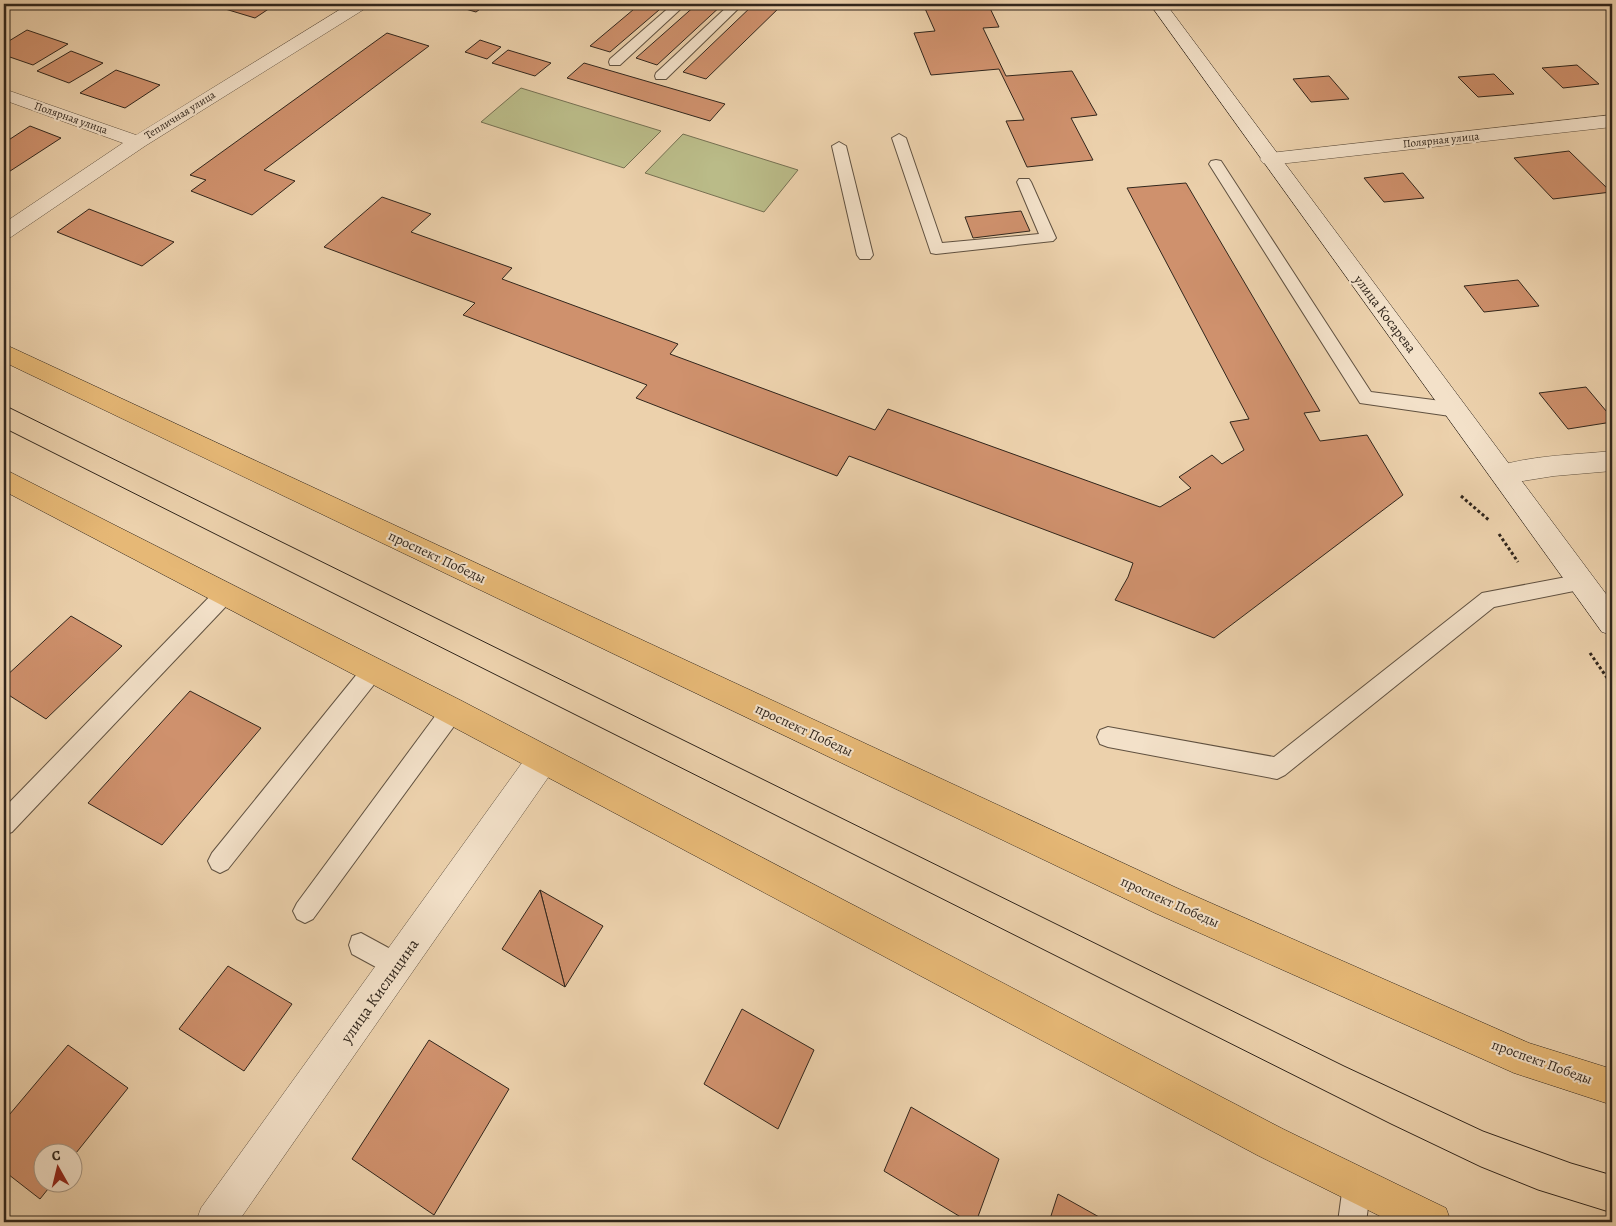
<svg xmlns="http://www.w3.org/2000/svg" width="1616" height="1226" viewBox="0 0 1616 1226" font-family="Alegreya,serif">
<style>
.green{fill:#babb88;stroke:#767052}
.building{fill:#cf916d;stroke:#31261c}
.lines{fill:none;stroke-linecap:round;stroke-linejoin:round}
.lane-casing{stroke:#605140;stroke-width:2}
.street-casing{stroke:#605140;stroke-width:1}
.secondary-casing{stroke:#31261c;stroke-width:1}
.primary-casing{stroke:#31261c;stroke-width:1}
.path{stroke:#31261c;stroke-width:3;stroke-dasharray:3 2.5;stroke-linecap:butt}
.lane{fill:#f3e1c9;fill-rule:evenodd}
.street{fill:#f3e1c9;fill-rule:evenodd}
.secondary{fill:#f3e1c9;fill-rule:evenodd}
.primary{fill:#e6b876;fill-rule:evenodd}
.tram{stroke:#31261c;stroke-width:1}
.labels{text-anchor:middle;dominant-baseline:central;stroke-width:4;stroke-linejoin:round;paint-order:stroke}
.far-street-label{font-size:11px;fill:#31261c;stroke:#f3e1c9}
.street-label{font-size:14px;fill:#31261c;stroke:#f3e1c9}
.near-street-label{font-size:16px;fill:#31261c;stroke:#f3e1c9}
</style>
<rect width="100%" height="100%" fill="#ecd1ac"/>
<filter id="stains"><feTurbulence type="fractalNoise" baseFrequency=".004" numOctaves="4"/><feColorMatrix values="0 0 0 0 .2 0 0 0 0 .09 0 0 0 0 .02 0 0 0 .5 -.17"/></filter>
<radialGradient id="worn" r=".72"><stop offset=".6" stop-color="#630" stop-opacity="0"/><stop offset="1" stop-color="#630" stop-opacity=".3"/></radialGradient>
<g class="green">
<polygon points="521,88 661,131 624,168 481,122"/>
<polygon points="683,134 798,170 764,212 645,173"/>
</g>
<g class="building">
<polygon points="224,4 276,4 255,18 212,5"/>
<polygon points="448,4 487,4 476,12"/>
<polygon points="640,4 666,4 610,52 590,46"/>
<polygon points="697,4 723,4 657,65 636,58"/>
<polygon points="754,4 783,4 706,79 683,72"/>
<polygon points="923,4 988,4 999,27 983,28 1006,76 1072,71 1097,115 1071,118 1093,160 1027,167 1006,121 1024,120 999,69 931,75 914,33 935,31"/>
<polygon points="1228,4 1263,4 1231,7"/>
<polygon points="1328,4 1362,4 1363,5 1330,7"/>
<polygon points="27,30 68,44 33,65 4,55 4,44"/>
<polygon points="387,33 429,46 264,170 295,181 252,215 191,191 206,180 190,175"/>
<polygon points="480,40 501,47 487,59 465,52"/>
<polygon points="508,50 551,63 535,76 492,63"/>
<polygon points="71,51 103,63 69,83 37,71"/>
<polygon points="584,63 725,104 710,121 567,78"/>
<polygon points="1577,65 1599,84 1563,88 1542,68"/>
<polygon points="116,70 160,85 125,108 80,93"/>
<polygon points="1494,74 1514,94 1478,97 1458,77"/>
<polygon points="1329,76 1349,99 1311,102 1293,79"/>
<polygon points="30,126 61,138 4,175 4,143"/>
<polygon points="1569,151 1611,192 1553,199 1514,158"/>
<polygon points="1403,173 1424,198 1384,202 1364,178"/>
<polygon points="1186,183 1320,411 1304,413 1320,441 1367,435 1403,495 1214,638 1115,600 1128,577 1133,563 849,456 837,476 636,398 647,385 463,315 475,303 324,247 382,197 431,214 411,232 512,268 502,279 678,344 670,354 875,430 888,409 1160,507 1191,488 1179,477 1212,455 1222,464 1244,450 1230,422 1249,419 1127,188"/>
<polygon points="89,209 174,242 142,266 57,232"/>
<polygon points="1021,211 1030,231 973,238 965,217"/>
<polygon points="1518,280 1539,306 1484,312 1464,286"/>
<polygon points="1586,387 1612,418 1612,422 1568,429 1539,393"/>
<polygon points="71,616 122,646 46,719 4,692 4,678"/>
<polygon points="190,691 261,728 162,845 88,803"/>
<polygon points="540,890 603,926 565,987"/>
<polygon points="540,890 565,987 502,949"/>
<polygon points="228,966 292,1004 244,1071 179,1029"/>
<polygon points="742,1009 814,1050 778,1129 704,1084"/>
<polygon points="429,1040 509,1089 434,1215 352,1159"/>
<polygon points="68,1045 128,1088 72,1158 72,1154 42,1154 42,1184 52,1184 40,1199 4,1171 4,1121"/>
<polygon points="911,1107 999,1159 976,1222 969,1222 884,1171"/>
<polygon points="1058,1194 1108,1222 1049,1222"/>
</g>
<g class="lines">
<g class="lane-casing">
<g id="lane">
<polygon points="673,4 686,4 620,65 610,65 609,62 610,59"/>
<polygon points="730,4 743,4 666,79 656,79 655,76 656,73"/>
<polygon points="899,134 906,138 942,243 1039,234 1017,182 1019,179 1029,179 1031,182 1056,238 1053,241 936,254 931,253 892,138"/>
<polygon points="839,142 846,146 873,255 870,259 860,259 857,255 832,146"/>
<polygon points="1216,160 1221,161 1223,164 1371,392 1457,403 1463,405 1466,410 1463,415 1457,417 1360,403 1209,164 1211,161"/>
<polygon points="1582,574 1589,576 1592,582 1589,588 1494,607 1285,775 1277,779 1108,747 1100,744 1097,737 1100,730 1108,727 1274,757 1482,593"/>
<polygon points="225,586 232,588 235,594 232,600 12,832 4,835 4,808 218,588"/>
<polygon points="373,661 380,663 383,670 380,677 228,869 220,873 212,869 208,861 212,853 366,663"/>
<polygon points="452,701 460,704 463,711 460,718 313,919 305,923 297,919 293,911 297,903 444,704"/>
<polygon points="361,933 407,958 410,967 407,976 398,979 352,954 349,945 352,936"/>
<polygon points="1357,1171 1367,1175 1371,1185 1366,1222 1338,1222 1343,1185 1347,1175"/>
</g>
</g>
<g class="street-casing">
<g id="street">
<polygon points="349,4 368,4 366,8 145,146 11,237 4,239 4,223 123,143 4,100 4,89 136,135"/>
<polygon points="1612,115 1612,127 1270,165 1263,163 1260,159 1263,155 1270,153"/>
<path d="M 1612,451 L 1612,471 L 1554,476 L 1504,484 L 1495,481 L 1491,474 L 1495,467 C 1532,455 1574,455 1612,451 Z"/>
<polygon points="543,745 554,749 558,759 554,769 238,1222 196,1222 201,1208 532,749"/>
</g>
</g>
<g class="secondary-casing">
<polygon id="secondary" points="1150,4 1166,4 1612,602 1612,635 1602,632"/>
</g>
<g class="primary-casing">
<g id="primary">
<polygon points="4,344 1179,889 1529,1043 1612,1069 1612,1105 1514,1073 1155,913 4,362"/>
<polygon points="4,469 462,701 1283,1129 1446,1208 1451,1222 1392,1222 1257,1155 442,721 4,491"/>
</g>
</g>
<g class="path">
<polyline points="1461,496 1490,521"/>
<polyline points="1499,534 1518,562"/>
<polyline points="1590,653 1612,685"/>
</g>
<use href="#lane" class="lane"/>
<use href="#street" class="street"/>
<use href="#secondary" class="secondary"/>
<use href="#primary" class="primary"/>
<g class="tram">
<polyline points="4,405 1344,1066 1483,1131 1571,1163 1612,1175"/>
<polyline points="4,428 1391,1124 1481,1167 1538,1190 1612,1213"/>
</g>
</g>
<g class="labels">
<g class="far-street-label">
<text transform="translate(180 115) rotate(-32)">Тепличная улица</text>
<text transform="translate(71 118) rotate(19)">Полярная улица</text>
<text transform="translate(1441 140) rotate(-6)">Полярная улица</text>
</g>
<g class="street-label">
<text transform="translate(1385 314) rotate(53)">улица Косарева</text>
<text transform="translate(437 557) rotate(25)">проспект Победы</text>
<text transform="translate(804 730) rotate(25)">проспект Победы</text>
<text transform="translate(1170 902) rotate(24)">проспект Победы</text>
<text transform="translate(1542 1062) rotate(20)">проспект Победы</text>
</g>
<g class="near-street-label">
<text transform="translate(380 991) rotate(-55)">улица Кислицина</text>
</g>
</g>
<rect width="1616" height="1226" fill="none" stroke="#ecd1ac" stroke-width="20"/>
<rect x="5" y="5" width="1606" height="1216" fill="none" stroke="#31261c" stroke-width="2.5"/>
<rect x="10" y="10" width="1596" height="1206" fill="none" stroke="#31261c"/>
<g transform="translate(58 1168) rotate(352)"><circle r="24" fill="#f3e1c9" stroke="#a59684"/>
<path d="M0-4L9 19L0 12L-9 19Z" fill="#8f2418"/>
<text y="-8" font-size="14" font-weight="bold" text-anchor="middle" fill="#31261c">С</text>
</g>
<rect width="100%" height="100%" filter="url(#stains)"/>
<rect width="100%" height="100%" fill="url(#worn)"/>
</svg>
